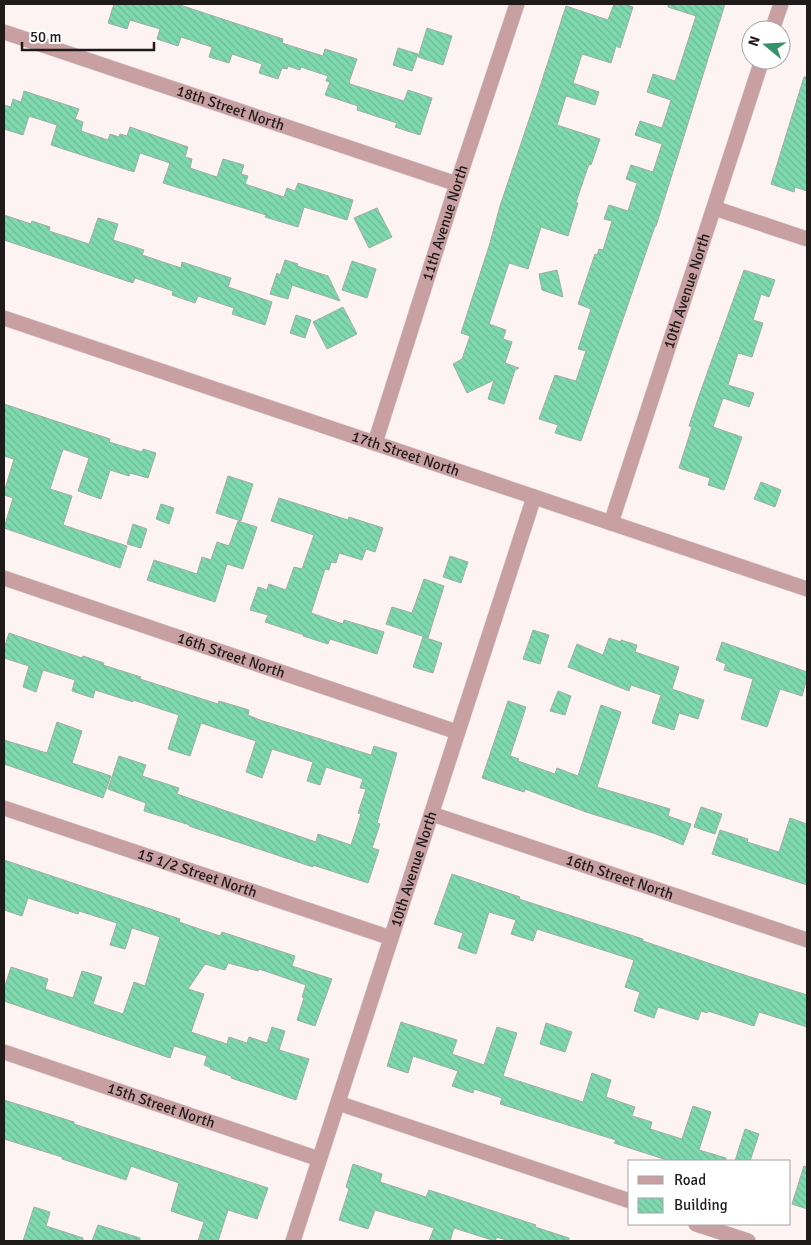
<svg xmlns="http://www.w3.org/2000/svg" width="811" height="1245" viewBox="0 0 811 1245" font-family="Signika,sans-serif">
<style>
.building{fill:url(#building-back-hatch);stroke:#a2aca6}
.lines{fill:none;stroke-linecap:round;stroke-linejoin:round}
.minor-casing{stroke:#dad0d0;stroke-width:16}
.minor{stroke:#c9a0a1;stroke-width:15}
.labels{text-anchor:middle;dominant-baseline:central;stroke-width:5;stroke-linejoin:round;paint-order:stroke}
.street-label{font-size:15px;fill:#201b1b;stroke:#fff}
</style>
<defs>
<pattern id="building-back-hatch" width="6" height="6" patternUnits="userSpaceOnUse" patternTransform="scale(1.25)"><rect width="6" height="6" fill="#7edaae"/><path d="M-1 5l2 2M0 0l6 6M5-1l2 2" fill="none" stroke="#6dba95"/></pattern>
</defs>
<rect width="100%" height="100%" fill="#fef3f3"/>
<g class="building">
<polygon points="114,4 177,4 283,39 282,43 323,56 325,49 357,59 349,82 350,84 404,101 408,90 432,98 420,135 395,127 397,123 357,110 358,106 325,95 330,82 326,81 328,76 301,67 300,70 288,66 287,69 282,68 278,79 259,73 262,64 232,54 229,63 209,57 212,47 181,37 178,46 157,39 160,29 130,20 127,29 108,23"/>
<polygon points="614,4 624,4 633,7 620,48 616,46 611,63 582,54 573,83 599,92 595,105 566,96 557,125 600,139 591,165 589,164 576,202 578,203 568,236 541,227 528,269 509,263 489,324 506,330 503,339 512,342 505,363 519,368 515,370 504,404 488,399 494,380 467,393 453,364 462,359 470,336 461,333 490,243 500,206 539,90 566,6 608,20"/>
<polygon points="668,4 725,4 656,226 655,226 581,441 555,433 558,425 539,419 555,375 576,381 586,351 578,349 591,309 578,304 595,254 597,255 599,249 603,250 612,221 604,219 609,205 628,211 637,183 626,179 631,165 653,172 662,144 635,135 640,121 662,128 671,100 647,92 653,74 675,81 696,16 668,7"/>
<polygon points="427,28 452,36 443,65 418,57"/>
<polygon points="398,48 418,54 412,71 393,65"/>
<polygon points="804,77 807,77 807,191 795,187 794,192 771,184"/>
<polygon points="24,91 79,109 75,119 83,122 81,131 108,140 110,134 119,137 120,134 127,136 130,127 188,147 185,157 192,159 190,168 217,177 223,159 244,165 241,174 248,176 245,184 284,197 287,188 295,191 298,183 353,200 347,220 304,207 298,227 265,217 266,215 163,183 170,163 140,153 134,172 51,145 57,125 29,116 23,135 4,129 4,105 11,107 13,99 21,102"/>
<polygon points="377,208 392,237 369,248 354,218"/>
<polygon points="4,215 31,224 32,221 50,227 49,231 89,244 98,218 118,224 113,240 144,250 142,255 181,268 182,262 231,278 228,287 272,302 265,325 232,314 234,308 198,296 195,303 172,295 173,291 135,278 133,283 4,240"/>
<polygon points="285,260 298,264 297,266 328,276 340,301 292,285 288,299 270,294 277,273 280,275"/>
<polygon points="352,261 376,269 367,298 342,290"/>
<polygon points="557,270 563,297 542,290 539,274"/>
<polygon points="744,270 775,280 769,297 761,294 753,320 763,323 752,357 738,353 728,385 754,393 749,407 723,398 713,427 742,437 724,490 708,485 710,478 679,468 692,427 689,426 699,396"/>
<polygon points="343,307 357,334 327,349 313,322"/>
<polygon points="296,315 311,320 305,338 290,333"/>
<polygon points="4,404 110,439 109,442 142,452 143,449 156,453 148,478 130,473 129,476 110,470 101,499 78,491 89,458 63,449 50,489 72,496 63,525 127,546 120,568 4,528 13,498 4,495 4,492 14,459 4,456"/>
<polygon points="228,476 253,484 241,521 216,513"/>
<polygon points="761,482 781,490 775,507 754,499"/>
<polygon points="279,498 348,520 349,517 383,528 375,552 366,549 362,560 339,553 336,563 331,562 329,570 325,569 311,613 343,624 344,620 384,632 377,654 330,639 328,644 303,636 304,635 265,622 268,615 250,610 258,587 267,590 269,584 286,590 294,567 302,569 314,535 271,521"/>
<polygon points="161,504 174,508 169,524 156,519"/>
<polygon points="238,521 257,527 243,569 227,564 215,602 147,580 154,560 197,574 202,557 211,560 217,542 229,546"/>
<polygon points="133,524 147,529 141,548 127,544"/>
<polygon points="450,556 468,562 461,583 443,577"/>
<polygon points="424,579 444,586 428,638 386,624 392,607 412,613"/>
<polygon points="533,630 549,635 540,664 523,659"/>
<polygon points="9,633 82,658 83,656 104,663 103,665 141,677 140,679 218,704 219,701 249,710 248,715 260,720 371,755 374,746 397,753 377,823 380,824 372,848 379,850 368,883 313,865 313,867 189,826 190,825 144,811 146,803 108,789 119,756 146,765 142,776 179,788 177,794 316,842 318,834 351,845 361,814 358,813 366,789 360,788 363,779 326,767 320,785 307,781 313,762 272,749 262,778 246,772 256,741 201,723 190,756 168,749 179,715 133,700 133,702 95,690 93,698 72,691 75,680 43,670 36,692 23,687 29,666 4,658 4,649"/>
<polygon points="423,637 442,643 433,673 413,667"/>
<polygon points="609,638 621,642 621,640 637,645 635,652 679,667 672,689 704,700 698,719 679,713 674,730 652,723 661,695 631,685 629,691 568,667 577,644 603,655"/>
<polygon points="722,642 807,672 807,678 802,696 780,689 767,727 741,719 753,679 724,670 726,664 716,660"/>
<polygon points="558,691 571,696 565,715 550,711"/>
<polygon points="508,701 526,707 510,756 519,759 518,761 555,774 557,768 578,776 601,705 621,712 597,787 670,809 668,816 691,824 683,845 656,834 586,812 525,789 524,792 482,778"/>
<polygon points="57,722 82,731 72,763 111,776 103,798 4,764 4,740 47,753"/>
<polygon points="701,807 722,814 715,834 694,827"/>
<polygon points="790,818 807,824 807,885 712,854 720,830 748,839 747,842 779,852"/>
<polygon points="4,860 180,919 179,922 220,936 222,932 295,956 292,966 332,979 315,1026 297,1020 304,998 302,997 306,985 259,969 258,971 228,963 225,970 205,964 188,989 204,994 191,1032 227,1044 229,1037 247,1043 249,1037 267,1043 272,1027 285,1031 279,1050 309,1059 296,1100 231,1078 231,1076 210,1069 211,1068 204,1065 207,1056 174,1046 170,1058 4,1001 4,989 11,967 48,979 45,989 73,998 82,971 102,977 93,1004 123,1014 134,982 145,986 160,937 132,928 125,949 110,945 117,923 79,911 78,914 28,898 22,916 4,910"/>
<polygon points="452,874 520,897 519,899 643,939 643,941 732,971 807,995 807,1027 759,1012 754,1026 708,1011 707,1013 701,1011 698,1020 658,1007 654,1018 634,1011 640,992 625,987 634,960 537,929 533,941 511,934 516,920 489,912 476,954 458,948 463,933 434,924"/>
<polygon points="401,1022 457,1040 452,1054 484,1065 497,1027 517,1033 503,1076 583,1102 592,1073 611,1080 606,1097 635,1107 632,1116 652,1122 650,1129 682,1139 693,1106 711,1112 699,1150 726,1158 726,1161 670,1161 614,1143 616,1140 500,1104 502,1098 474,1089 473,1093 452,1086 458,1071 413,1056 408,1073 387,1066"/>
<polygon points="546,1023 572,1032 565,1052 540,1044"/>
<polygon points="4,1100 74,1122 74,1124 268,1188 257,1219 228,1210 218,1241 198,1241 204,1222 171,1211 179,1183 131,1166 126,1180 62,1159 62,1157 4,1139"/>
<polygon points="745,1129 759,1134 750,1161 735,1161"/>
<polygon points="353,1164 382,1174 380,1182 426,1197 429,1190 536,1225 535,1227 569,1238 569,1241 509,1241 497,1237 495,1241 454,1228 450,1241 429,1241 434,1228 375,1210 368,1229 339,1220 349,1189 346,1187"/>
<polygon points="804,1166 807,1167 807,1209 792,1204"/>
<polygon points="34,1207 50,1212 46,1226 83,1238 83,1241 23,1241"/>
<polygon points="98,1225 140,1238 140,1241 92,1241"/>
</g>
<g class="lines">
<g class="minor-casing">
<g id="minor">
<polyline points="772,30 781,4"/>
<path id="s1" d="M 4,32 L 457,184"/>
<polyline points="714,208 807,239"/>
<path id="s2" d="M 4,318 L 807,589"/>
<path id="s3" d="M 375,443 L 457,184 L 517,4"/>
<path id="s4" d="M 611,523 L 762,60"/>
<path id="s5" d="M 4,578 L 457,732"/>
<path id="s6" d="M 4,808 L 391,938"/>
<path id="s7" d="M 432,814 L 807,940"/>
<path id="s8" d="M 4,1052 L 319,1159"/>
<polyline points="338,1103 630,1201"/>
<polyline points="696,1224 748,1241"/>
<path id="s9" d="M 293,1241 L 534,497"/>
</g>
</g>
<use href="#minor" class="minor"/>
</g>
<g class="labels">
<g class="street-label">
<text stroke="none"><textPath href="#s1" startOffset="239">18th Street North</textPath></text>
<text stroke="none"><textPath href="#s3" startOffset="231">11th Avenue North</textPath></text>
<text stroke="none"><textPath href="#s4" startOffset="244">10th Avenue North</textPath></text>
<text stroke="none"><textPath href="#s2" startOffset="424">17th Street North</textPath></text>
<text stroke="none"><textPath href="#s5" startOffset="240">16th Street North</textPath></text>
<text stroke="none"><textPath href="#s9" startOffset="391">10th Avenue North</textPath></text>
<text stroke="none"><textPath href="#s6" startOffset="204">15 1/2 Street North</textPath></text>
<text stroke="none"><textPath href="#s7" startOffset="198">16th Street North</textPath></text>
<text stroke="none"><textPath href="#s8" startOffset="166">15th Street North</textPath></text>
</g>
</g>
<rect width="811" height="1245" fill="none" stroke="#201b1b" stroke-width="10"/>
<rect x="628" y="1160" width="162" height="65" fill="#ffffff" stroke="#a6a4a4"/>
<rect x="638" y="1176" width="25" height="8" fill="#c9a0a1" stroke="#a6a4a4"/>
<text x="674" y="1185" font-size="15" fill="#201b1b">Road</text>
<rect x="638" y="1198" width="25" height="15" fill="url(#building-back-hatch)" stroke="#a6a4a4"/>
<text x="674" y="1210" font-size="15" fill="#201b1b">Building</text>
<g transform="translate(766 45) rotate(288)"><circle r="24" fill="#ffffff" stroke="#a6a4a4"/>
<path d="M0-4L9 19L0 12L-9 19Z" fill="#34936b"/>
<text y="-8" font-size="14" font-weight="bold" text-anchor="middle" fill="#201b1b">N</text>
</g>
<path d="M22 42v8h132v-8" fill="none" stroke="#201b1b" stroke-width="2.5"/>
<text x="30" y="42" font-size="15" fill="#201b1b" stroke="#ffffff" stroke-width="4" paint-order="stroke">50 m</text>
</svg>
